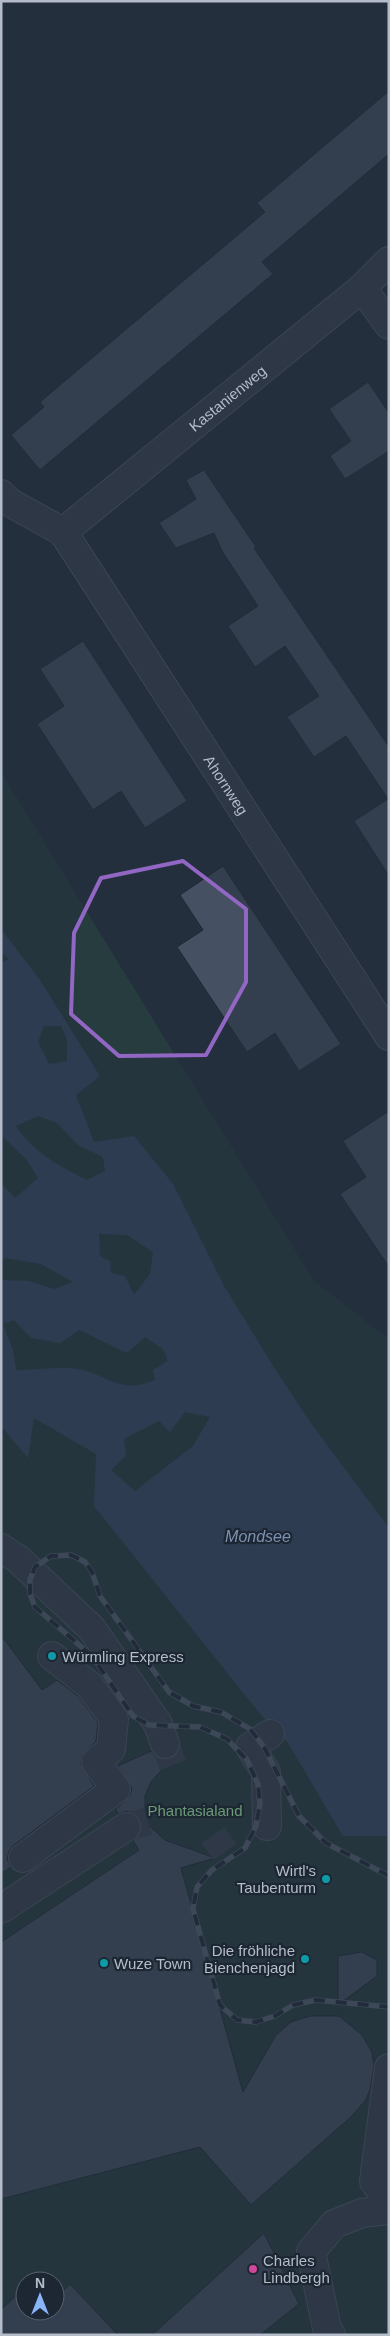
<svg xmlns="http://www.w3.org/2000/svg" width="390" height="2336" viewBox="0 0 390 2336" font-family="Arial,sans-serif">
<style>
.green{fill:#263c3f;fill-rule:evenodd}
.water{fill:#394c67;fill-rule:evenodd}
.building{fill:#455162;stroke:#1f2835}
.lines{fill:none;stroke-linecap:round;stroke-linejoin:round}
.pedestrian-tunnel{stroke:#3a4453;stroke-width:28;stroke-dasharray:28 14;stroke-linecap:butt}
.pedestrian-casing{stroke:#565f6c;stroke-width:30}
.minor-casing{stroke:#565f6c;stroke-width:30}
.pedestrian{stroke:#38414e;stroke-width:28}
.minor{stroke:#38414e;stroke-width:28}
.rail-casing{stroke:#5a6575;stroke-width:5.5}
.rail{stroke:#1d2633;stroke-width:4;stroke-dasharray:11;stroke-linecap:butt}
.marked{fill:none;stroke:#9266c3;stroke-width:4;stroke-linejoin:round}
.culture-dot{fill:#0f9aa8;stroke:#1d2633;stroke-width:2}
.hotel-dot{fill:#d1479c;stroke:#1d2633;stroke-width:2}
.labels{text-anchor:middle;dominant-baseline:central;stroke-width:4.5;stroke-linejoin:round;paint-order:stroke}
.street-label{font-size:15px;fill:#b4bcc9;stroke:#1d2633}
.poi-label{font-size:15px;fill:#b4bcc9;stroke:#1d2633;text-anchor:start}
.park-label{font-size:15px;fill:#6b9a76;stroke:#1d2633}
.water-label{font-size:16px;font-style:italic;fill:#7c92b1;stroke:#1d2633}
</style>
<rect width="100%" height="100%" fill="#242f3e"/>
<path class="green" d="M 1,772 L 314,1281 L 389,1339 L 389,2335 L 1,2335 ZM 25,2281 L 55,2281 L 55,2311 L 25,2311 Z"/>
<path class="water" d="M 1,929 L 40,980 L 100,1076 L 76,1095 L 94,1142 L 134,1136 L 173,1184 L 224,1286 L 275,1369 L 310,1422 L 389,1528 L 389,1836 L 343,1836 L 288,1743 L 261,1715 L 94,1506 L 96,1454 L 34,1418 L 28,1458 L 1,1426 L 1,1280 L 29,1281 L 54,1289 L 73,1282 L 41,1264 L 6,1258 L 1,1261 L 1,1183 L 15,1198 L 38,1178 L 27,1160 L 1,1135 L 1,963 L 9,959 L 1,952 ZM 44,1026 L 61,1026 L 67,1039 L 67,1061 L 49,1064 L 38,1042 ZM 38,1116 L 57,1123 L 78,1145 L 103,1157 L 105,1171 L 87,1180 C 59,1166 34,1153 16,1126 ZM 99,1234 L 127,1235 L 153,1252 L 150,1274 L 134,1295 L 125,1276 L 111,1273 L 110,1261 L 100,1256 ZM 14,1320 L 31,1338 L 60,1343 L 79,1330 L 127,1353 L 145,1337 L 163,1349 L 168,1361 L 153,1370 L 155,1380 C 119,1395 110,1375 78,1369 C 62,1366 33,1370 16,1370 L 13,1350 L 3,1324 ZM 185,1412 L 210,1417 L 193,1446 L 135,1491 L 111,1470 L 126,1456 L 124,1439 L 159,1421 L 170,1432 Z"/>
<g class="building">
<polygon points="389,91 389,154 262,262 273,274 40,470 11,435 44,407 40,402 265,212 257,203"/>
<polygon points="368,382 389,413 389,451 345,479 330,456 351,441 329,409"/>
<polygon points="204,470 256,547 254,548 389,747 389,876 354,821 388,799 346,736 314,757 287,717 319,696 285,646 255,667 228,626 258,606 222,551 214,533 176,548 159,523 196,499 186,480"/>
<polygon points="83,641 187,801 145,828 121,791 93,810 37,724 64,706 40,669"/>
<polygon points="223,866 341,1044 299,1071 275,1033 247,1052 177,947 203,930 180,895"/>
<polygon points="389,1111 389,1267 340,1194 366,1177 343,1141"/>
<polygon points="1,1635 42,1690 57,1680 78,1696 98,1723 96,1741 82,1756 81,1764 94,1786 14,1845 9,1851 7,1859 11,1867 1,1874"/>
<polygon points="151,1751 155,1756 162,1759 174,1756 151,1782 145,1796 145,1822 165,1840 215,1858 181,1868 243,2092 276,2035 291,2022 310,2016 339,2016 362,2035 372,2052 374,2066 370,2090 365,2101 352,2116 251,2205 200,2147 1,2199 1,1942 139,1850 133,1841 140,1834 142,1826 139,1819 133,1813 126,1811 118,1814 116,1809 130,1796 132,1788 118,1766"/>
<polygon points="362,1952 377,1960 377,1976 338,2005 338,1956"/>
<polygon points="264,2233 299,2304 260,2335 152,2335"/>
<polygon points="70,2284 118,2335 1,2335 1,2310 25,2287 25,2311 55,2311 55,2299"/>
</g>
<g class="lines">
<g class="pedestrian-tunnel">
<polyline points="165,1744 173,1765"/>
<polyline points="126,1827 148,1821"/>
<polyline points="213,1835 225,1852"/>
</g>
<g class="pedestrian-casing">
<g id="pedestrian">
<polyline points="1,1548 18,1559 92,1629 158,1724 165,1744"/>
<polyline points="267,1826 266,1772 250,1747 270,1734"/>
<polyline points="23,1858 116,1789 96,1762 111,1749 114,1719 89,1685 52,1656"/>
<polyline points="1,1909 126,1827"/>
<polyline points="389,2068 374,2181 389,2202"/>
<polyline points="331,2335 327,2328 311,2252 334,2224 362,2213 389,2210"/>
</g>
</g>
<g class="minor-casing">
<g id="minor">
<polyline points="362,288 389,325"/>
<path id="s1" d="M 1,494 L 9,502 L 63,532 L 389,1036"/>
<path id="s2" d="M 63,532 L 362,288 L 389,261"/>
</g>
</g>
<use href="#pedestrian" class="pedestrian"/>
<use href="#minor" class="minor"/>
<g class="rail-casing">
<polyline id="rail" points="389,1876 326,1843 299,1816 264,1747 250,1729 221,1712 193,1706 169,1692 100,1596 92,1572 85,1562 71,1555 51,1556 35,1567 30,1580 30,1594 35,1607 92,1656 133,1716 149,1725 200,1727 227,1739 247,1760 258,1784 260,1804 256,1826 245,1848 212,1870 197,1887 193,1909 220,2005 237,2020 256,2022 275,2016 293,2005 316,2000 389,2007"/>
</g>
<use href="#rail" class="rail"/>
</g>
<path d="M0 0H390V2336H0ZM 183,861 L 246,909 L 246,982 L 206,1055 L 119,1056 L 71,1014 L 74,933 L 101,878 Z" fill="#242f3e" fill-opacity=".55" fill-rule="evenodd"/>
<path class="marked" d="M 183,861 L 246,909 L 246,982 L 206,1055 L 119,1056 L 71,1014 L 74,933 L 101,878 Z"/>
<g class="culture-dot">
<circle cx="52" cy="1656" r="5"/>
<circle cx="326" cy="1879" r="5"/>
<circle cx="305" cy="1959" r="5"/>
<circle cx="104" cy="1963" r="5"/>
</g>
<circle class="hotel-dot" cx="253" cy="2269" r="5"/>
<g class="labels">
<g class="street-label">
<text stroke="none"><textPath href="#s2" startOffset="212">Kastanienweg</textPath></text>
<text stroke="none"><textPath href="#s1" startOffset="374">Ahornweg</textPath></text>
</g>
<g class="poi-label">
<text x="62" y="1656">Würmling Express</text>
<text x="316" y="1870" text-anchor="end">Wirtl's<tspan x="316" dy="17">Taubenturm</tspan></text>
<text x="295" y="1950" text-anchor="end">Die fröhliche<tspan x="295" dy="17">Bienchenjagd</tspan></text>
<text x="114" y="1963">Wuze Town</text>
<text x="263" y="2260">Charles<tspan x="263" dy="17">Lindbergh</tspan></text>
</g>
<g class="park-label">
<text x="195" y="1810">Phantasialand</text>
</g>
<g class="water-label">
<text x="258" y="1536">Mondsee</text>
</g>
</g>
<rect width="390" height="2336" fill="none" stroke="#b4bcc9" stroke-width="5"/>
<g transform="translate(40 2296)"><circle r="24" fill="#1d2633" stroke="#59626f"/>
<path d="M0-4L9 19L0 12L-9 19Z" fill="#8ab4f8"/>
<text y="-8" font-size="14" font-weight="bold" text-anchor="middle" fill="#b4bcc9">N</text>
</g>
</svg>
